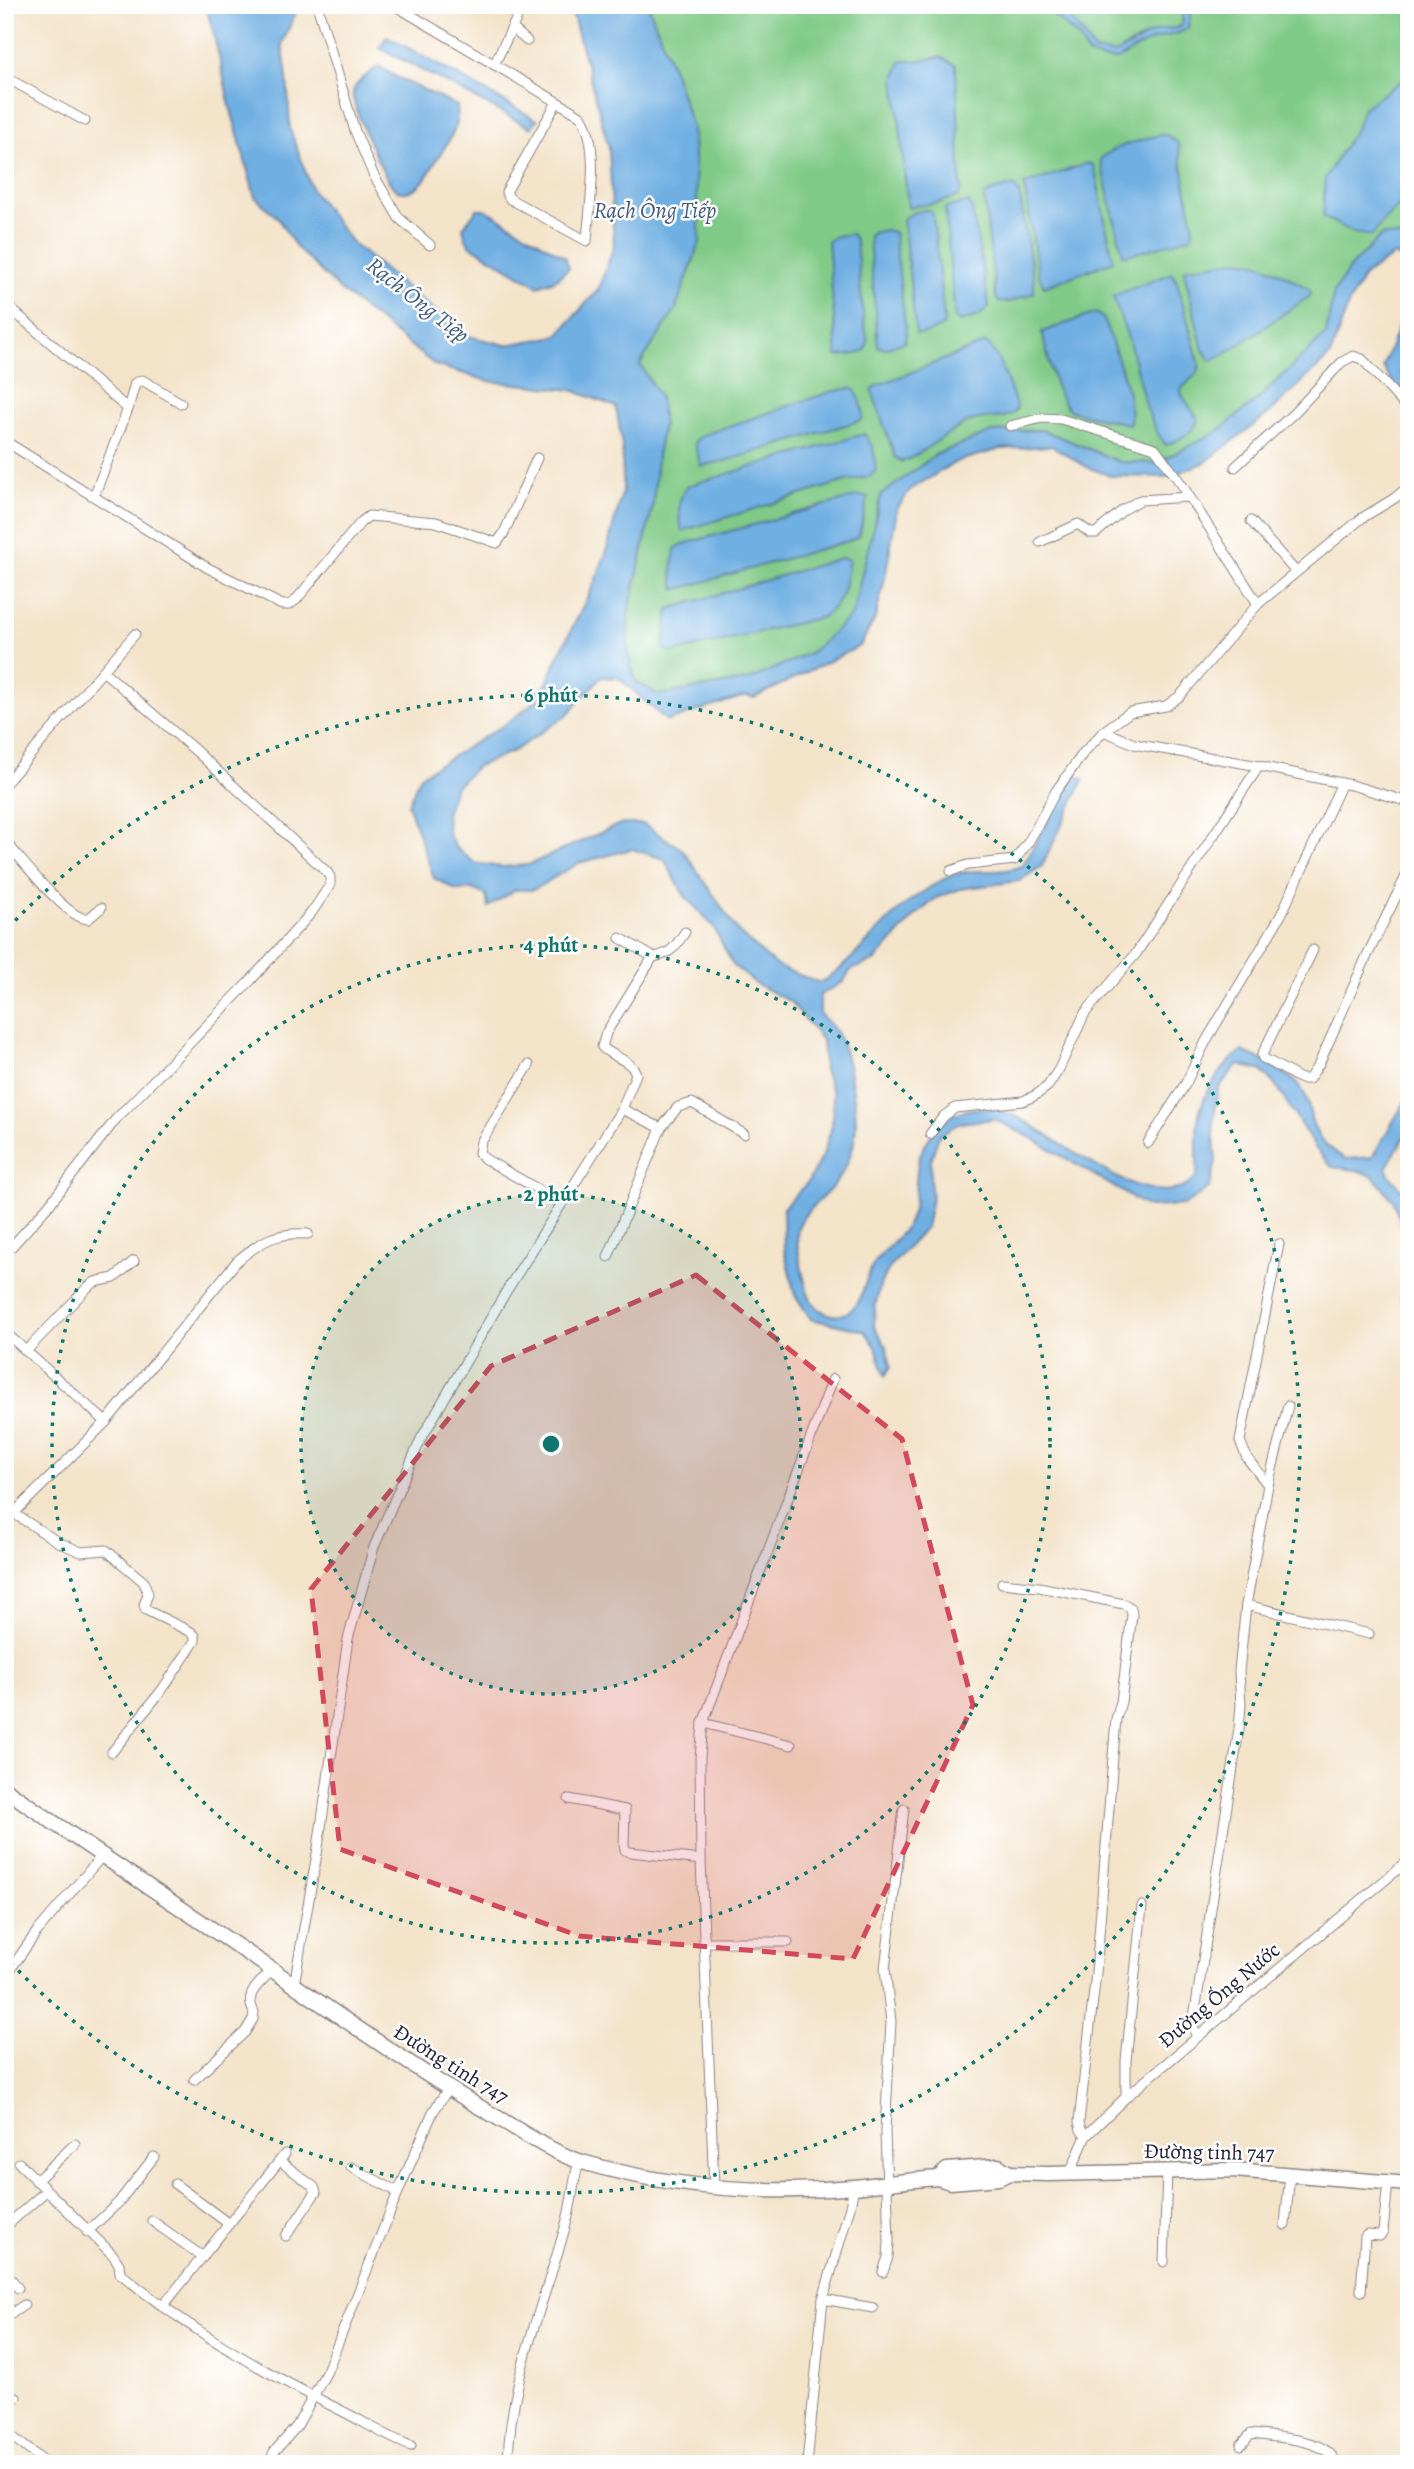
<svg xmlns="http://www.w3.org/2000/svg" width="1414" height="2469" viewBox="0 0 1414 2469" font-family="Alegreya,serif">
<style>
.green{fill:#80ca87;stroke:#517661;stroke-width:2}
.water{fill:#6fafe2;stroke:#48688e;stroke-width:2}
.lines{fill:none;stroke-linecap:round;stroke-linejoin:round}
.street-casing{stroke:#8a8282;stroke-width:11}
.primary-casing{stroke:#8a8282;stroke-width:17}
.street{stroke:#fff;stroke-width:9}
.primary{stroke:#fff;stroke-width:14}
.marked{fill:#d1495b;fill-opacity:0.2;stroke:#d1495b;stroke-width:5;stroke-dasharray:14 9;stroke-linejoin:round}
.ring{fill:none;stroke:#0f766e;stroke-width:3.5;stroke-dasharray:3.5 7}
.labels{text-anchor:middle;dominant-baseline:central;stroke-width:5;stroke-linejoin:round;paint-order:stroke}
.street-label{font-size:21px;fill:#22223b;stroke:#fff}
.water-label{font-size:23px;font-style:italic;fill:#415a7e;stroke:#fff}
.centre{fill:#0f766e;stroke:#fff;stroke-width:3.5}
.ring-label{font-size:21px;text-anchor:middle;font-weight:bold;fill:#0f766e;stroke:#fff;stroke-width:5;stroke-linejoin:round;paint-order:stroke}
</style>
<rect width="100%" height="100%" fill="#fff"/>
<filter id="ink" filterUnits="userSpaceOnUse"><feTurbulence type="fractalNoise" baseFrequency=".0143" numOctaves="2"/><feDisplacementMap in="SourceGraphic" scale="14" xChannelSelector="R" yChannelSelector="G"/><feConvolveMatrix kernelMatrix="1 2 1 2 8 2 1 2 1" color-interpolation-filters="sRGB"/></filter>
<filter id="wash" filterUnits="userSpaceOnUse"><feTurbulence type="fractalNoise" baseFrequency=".00686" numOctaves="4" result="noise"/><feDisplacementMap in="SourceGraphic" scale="28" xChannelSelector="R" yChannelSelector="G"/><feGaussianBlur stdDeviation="1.57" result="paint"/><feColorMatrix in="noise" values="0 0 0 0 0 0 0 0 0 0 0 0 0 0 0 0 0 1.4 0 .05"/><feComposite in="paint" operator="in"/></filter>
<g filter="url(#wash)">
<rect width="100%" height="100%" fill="#f3e3c9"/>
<g class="green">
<path d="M 648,5 L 1042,5 L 1078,37 L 1088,54 L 1117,60 C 1131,51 1146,41 1162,37 C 1173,34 1178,35 1188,28 L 1192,5 L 1409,5 L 1409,238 L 1382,235 L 1351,266 L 1334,292 L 1326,334 L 1257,400 L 1217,432 L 1157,463 L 1120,462 L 1043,430 L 992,432 L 881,495 L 852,616 L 812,652 L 749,680 L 659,695 L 636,682 L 628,655 L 628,615 L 653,505 L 657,455 L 663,424 L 640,364 L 675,310 L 700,242 L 692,128 L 675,75 Z"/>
<path d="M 1052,5 L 1184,5 L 1182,25 C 1174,30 1169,28 1161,30 C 1148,34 1127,46 1116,54 L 1094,51 L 1082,32 Z"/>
</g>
<g class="water">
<path d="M 205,5 L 299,5 L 282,44 L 287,76 L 290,129 L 312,190 L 353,244 L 464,335 L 506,345 L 557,336 L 598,290 L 614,246 L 609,148 L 570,5 L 648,5 L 675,75 L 692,128 L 700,242 L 675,310 L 640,364 L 659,396 L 663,424 L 657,455 L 653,505 L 628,615 L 628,655 L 636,682 L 659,695 L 749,680 L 812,652 L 852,615 L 881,495 L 937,454 L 992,432 L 1043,430 L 1120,462 L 1156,463 L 1217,432 L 1257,400 L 1326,334 L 1334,292 L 1351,266 L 1382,235 L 1409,238 L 1409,262 L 1394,255 L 1364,276 L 1349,303 L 1330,356 L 1267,415 L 1204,463 L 1167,477 L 1111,476 L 1087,467 L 1052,446 L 1001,449 L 958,461 L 911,489 L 897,509 L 885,578 L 875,619 L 860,646 L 754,698 L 745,696 L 667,721 L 619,678 L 601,677 L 566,716 L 515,750 L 476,767 L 455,787 L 446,814 L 448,833 L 455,847 L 475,863 L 501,867 L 528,865 L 620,824 L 643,824 L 683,850 L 739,933 L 778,967 L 820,983 C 860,959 885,914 926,890 C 935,884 949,875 960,873 C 981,868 1003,875 1023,865 L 1074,775 L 1084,779 L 1042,866 L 1019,881 L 960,889 L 936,898 L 913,918 L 876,960 L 851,970 L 843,982 L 820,995 L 820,1015 C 840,1029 845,1051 850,1074 C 858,1117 862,1148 834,1185 C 823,1199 807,1208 799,1225 C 793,1238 803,1273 806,1287 C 809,1300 815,1309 828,1314 C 836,1317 846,1315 852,1309 C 864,1297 866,1275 875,1262 C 885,1248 902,1237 909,1221 C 918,1201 914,1179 919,1159 C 921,1150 929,1138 934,1131 C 955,1105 987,1103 1015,1116 C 1058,1136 1138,1210 1186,1186 C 1190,1184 1194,1179 1197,1175 C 1198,1156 1195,1133 1199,1114 C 1205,1091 1222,1065 1242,1051 C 1260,1058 1295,1075 1304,1093 C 1310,1104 1309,1117 1315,1129 C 1320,1142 1334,1151 1345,1159 L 1372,1157 L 1409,1095 L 1409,1129 L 1386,1168 C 1391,1181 1402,1187 1409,1200 L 1409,1328 L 1401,1296 L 1404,1232 L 1393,1200 L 1373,1176 L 1356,1170 L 1332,1167 L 1316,1149 L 1277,1087 L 1261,1070 L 1237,1065 L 1218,1089 L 1213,1124 L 1216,1161 L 1210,1187 L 1185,1205 L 1148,1207 L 1026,1135 L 994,1119 L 960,1123 L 939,1135 L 931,1160 L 930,1179 L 932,1198 L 926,1227 L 890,1267 L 881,1282 L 875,1307 L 874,1326 L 886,1346 L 891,1366 L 885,1376 L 876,1347 L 865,1331 L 811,1319 L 795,1295 L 784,1249 L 783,1208 L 808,1182 L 824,1152 L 832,1126 L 833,1094 L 824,1070 L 822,1040 L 791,1002 L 756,984 L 733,965 L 713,926 L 684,895 L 664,859 L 632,849 L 579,863 L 533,890 L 515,890 L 488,907 L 486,895 L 472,889 L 456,890 L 434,878 L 408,804 L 420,776 L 507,723 L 541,697 L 558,657 L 594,584 L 606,553 L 623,490 L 622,443 L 616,407 L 572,390 L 488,381 L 435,365 L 340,290 L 296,247 L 277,217 L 255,197 L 230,106 L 213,30 Z"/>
<path d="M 1042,5 C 1065,5 1083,33 1094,51 L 1116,54 C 1122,49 1130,47 1136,43 C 1145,37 1149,33 1161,30 C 1169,28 1174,30 1182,25 L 1184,5 L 1192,5 L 1188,28 C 1177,36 1174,33 1163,37 C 1147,41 1131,51 1118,60 L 1101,59 L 1088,54 L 1078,37 Z"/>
<polygon points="387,36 537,120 531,128 380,48"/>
<polygon points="941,57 956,65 961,190 959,196 938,203 908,207 895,79 901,61 914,61"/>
<path d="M 379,66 L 394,76 L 457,106 C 460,127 448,142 437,159 C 430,171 422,190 405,192 C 402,192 397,191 395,189 C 385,180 350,103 353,92 C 356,81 371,72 379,66 Z"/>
<polygon points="1409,75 1409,196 1383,221 1372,236 1354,233 1323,217 1325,178 1357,126 1363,108"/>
<path d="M 1159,135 L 1167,135 L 1178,143 L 1193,225 L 1192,236 C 1187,239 1129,256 1123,255 L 1100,160 C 1107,147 1145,140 1159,135 Z"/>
<polygon points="1088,163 1093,165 1096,175 1113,261 1044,287 1039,277 1024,185"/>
<polygon points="1006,187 1015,187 1019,192 1034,281 1034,293 1010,302 999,302 996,298 984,197 990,192"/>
<polygon points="969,202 972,209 989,306 981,315 960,322 955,318 945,208"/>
<polygon points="477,209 485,209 565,257 569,268 555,280 538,286 471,246 466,239 463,228"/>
<polygon points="925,210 930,210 933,215 944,320 943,326 928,333 916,334 903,219 912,213"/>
<polygon points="885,230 894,232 906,332 905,342 884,349 878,346 869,237 872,233"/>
<polygon points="852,234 856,241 864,324 868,341 865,350 857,354 837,356 828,241 836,236"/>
<path d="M 1234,260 C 1263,260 1284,275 1309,289 L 1311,291 L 1310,296 L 1237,346 L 1211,361 L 1203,350 L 1184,271 L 1188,268 Z"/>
<path d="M 1172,273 L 1177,282 L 1199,363 L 1199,371 L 1181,389 L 1182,395 L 1198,419 C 1194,433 1178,441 1165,445 C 1143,414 1139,374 1128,338 C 1123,324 1117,310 1113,296 Z"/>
<polygon points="1409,289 1409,345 1401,373 1409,385 1409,402 1398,393 1383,367 1406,306"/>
<path d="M 1096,313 L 1104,319 C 1113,349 1134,393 1130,424 C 1119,421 1076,415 1070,410 C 1055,399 1047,351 1042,332 Z"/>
<path d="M 986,343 C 999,352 1011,392 1017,408 C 1008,424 987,414 972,421 C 953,428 929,448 911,458 L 902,462 L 895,457 L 872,391 L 876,386 Z"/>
<path d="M 852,388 C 860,394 865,410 862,420 L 729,460 L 701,466 L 694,442 L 703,435 L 830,392 Z"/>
<path d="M 864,434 L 873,447 L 876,471 L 869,477 L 846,481 L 682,531 C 678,514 677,500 687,486 Z"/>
<polygon points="859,496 868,497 859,536 852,540 675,590 672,571 675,549 683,544"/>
<path d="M 841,558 L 849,559 C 845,586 845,600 823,617 L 672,653 L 664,649 L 669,609 Z"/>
</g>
</g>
<g filter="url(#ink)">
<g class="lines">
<g class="street-casing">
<g id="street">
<polyline points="317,5 355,131 373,174 399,218 430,245"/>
<path d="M 394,5 L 581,116 C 601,146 589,207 587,241 L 510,199 L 506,192 L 557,102"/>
<polyline points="512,28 527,41"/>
<polyline points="494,65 523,5"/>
<polyline points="5,77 85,121"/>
<polyline points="5,304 128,409 94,496"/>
<polyline points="128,409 135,383 142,380 181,403"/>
<polyline points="1010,426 1042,418 1061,419 1155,448 1182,485 1258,604"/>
<polyline points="5,441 208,568 282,605 289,605 296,600 361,522 369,516 436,522 497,543 504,533 537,458"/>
<polyline points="1235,467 1294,413 1342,362 1353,356 1362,359 1409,410"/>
<polyline points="1251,521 1296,572"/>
<polyline points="1040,542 1078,524 1090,533 1096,533 1123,510 1140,500 1189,497"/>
<polyline points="1104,731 1134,744 1259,766 1351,785 1409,802"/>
<polyline points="5,784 135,634"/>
<path d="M 5,841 C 21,858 66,919 88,919 L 101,908"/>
<polyline points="951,871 968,865 1015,860 1029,841 1056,791 1084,752 1104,731 1130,712 1166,706 1180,696 1258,604 1362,518 1395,498 1409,486"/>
<polyline points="1313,950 1262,1055 1263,1058 1301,1079 1309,1079 1319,1064 1366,958 1409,870"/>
<path d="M 653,957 C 670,955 676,946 685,932"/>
<polyline points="529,1065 481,1142 479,1153 485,1159 562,1203"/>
<polyline points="622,1109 661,1128 678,1107 692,1103 744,1134"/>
<polyline points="930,1134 944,1116 955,1108 1023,1101 1036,1095 1048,1086 1059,1069 1085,1013 1135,955 1259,766"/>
<polyline points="1148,1143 1186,1083 1206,1041 1281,915 1342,783"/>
<polyline points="5,1254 49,1205 116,1119 251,980 312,912 330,885 330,877 327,872 196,751 103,671"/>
<polyline points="608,1257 661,1128"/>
<polyline points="5,1332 26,1351 88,1287 95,1282 114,1278 134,1261"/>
<polyline points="26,1351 106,1422"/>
<polyline points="1268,1485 1288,1406"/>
<polyline points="13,1513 58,1542 81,1552 106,1550 144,1582 148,1594 144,1605 146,1610 191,1632 195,1636 195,1641 162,1690 112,1752"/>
<path d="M 5,1522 L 106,1422 L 237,1261 C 261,1241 275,1232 308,1234"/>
<polyline points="1002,1583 1039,1587 1124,1604 1131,1608 1132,1615 1121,1702 1116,1719 1096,1973 1079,2122 1081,2130 1086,2136"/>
<polyline points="1246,1605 1369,1634"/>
<polyline points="703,1723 791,1745"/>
<polyline points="569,1799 625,1810 624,1845 625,1850 630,1852 701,1860"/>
<polyline points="704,1942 788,1942"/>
<polyline points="5,1977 36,1933 101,1857"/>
<path d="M 294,1985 L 318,1848 L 348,1639 L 374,1547 L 421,1439 L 507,1290 L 622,1109 L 636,1074 C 632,1060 612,1057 602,1047 L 606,1033 L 653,957 L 620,938"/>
<polyline points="1196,2036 1193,2024 1239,1729 1241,1704 1239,1671 1246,1605 1268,1485 1247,1458 1240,1441 1279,1244"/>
<path d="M 194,2080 L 245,2032 L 253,2019 L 254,2012 C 243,1993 260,1984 272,1970"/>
<polyline points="1126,2097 1126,2061 1142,1906"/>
<polyline points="280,2161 314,2187 316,2192 286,2236"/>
<path d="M 19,2163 L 113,2255 L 119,2264 L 120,2273 C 187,2329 266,2373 344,2412 C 366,2423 387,2437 411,2446"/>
<polyline points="351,2167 398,2192"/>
<polyline points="1070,2173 1086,2136 1126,2097 1409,1860"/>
<polyline points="36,2181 75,2144"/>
<polyline points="175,2184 229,2224"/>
<polyline points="714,2188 701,1860 700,1758 703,1723 833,1379"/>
<polyline points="152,2221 203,2257"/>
<polyline points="1285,2225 1290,2174"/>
<polyline points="5,2227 46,2191"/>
<polyline points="87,2232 118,2203 154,2157"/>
<polyline points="1164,2262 1167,2171"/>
<polyline points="5,2271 18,2288"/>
<polyline points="883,2272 888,2257 889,2242 885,2132 891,2022 885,1969 904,1809"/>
<polyline points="1361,2291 1365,2237 1367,2235 1380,2236 1383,2232 1388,2182"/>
<polyline points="823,2299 873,2308"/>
<polyline points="163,2306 285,2154"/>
<polyline points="5,2318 24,2305"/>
<polyline points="5,2407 16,2397"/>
<polyline points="5,2431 47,2464"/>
<path d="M 1241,2445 L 1251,2434 C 1273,2437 1322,2438 1334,2459 L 1333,2464"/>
<polyline points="269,2464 274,2452 297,2426 327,2371 398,2192 433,2112 448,2089"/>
<path d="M 508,2464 C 509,2379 544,2305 566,2224 C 572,2204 573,2182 579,2161"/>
<polyline points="807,2464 823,2299 850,2207 854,2187"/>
</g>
</g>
<g class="primary-casing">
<g id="primary">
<path d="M 5,1789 C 103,1858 204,1922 303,1991 C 367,2035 431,2079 498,2118 C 524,2133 553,2153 582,2162 C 670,2188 763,2195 854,2187 C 882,2184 910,2180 938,2178 L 950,2182 L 999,2178 L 1009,2173 L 1048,2174 L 1233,2170 L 1409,2184"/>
<polyline points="938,2178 947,2170 998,2166 1009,2173"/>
</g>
</g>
<use href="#street" class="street"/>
<use href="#primary" class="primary"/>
</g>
</g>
<path class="marked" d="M 696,1275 L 902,1439 L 973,1705 L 853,1959 L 579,1936 L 340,1849 L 311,1589 L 491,1366 Z"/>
<circle cx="551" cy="1444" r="250" fill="#0f766e" fill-opacity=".12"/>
<g class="ring">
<circle cx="551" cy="1444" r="250"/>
<circle cx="551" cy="1444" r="499"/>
<path d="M8 928A749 749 0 1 1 8 1960"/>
</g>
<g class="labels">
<g class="street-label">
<text transform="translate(1219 1995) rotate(-40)">Đường Ống Nước</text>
<text transform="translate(451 2064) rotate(32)">Đường tỉnh 747</text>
<text transform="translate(1209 2152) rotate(1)">Đường tỉnh 747</text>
</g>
<g class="water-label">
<text x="655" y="210">Rạch Ông Tiếp</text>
<text transform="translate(418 300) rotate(38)">Rạch Ông Tiệp</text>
</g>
</g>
<circle cx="551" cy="1444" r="10" class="centre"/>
<g class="ring-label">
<text x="551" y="702">6 phút</text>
<text x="551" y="952">4 phút</text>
<text x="551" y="1201">2 phút</text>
</g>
<rect width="1414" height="2469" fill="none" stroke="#fff" stroke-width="28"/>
</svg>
